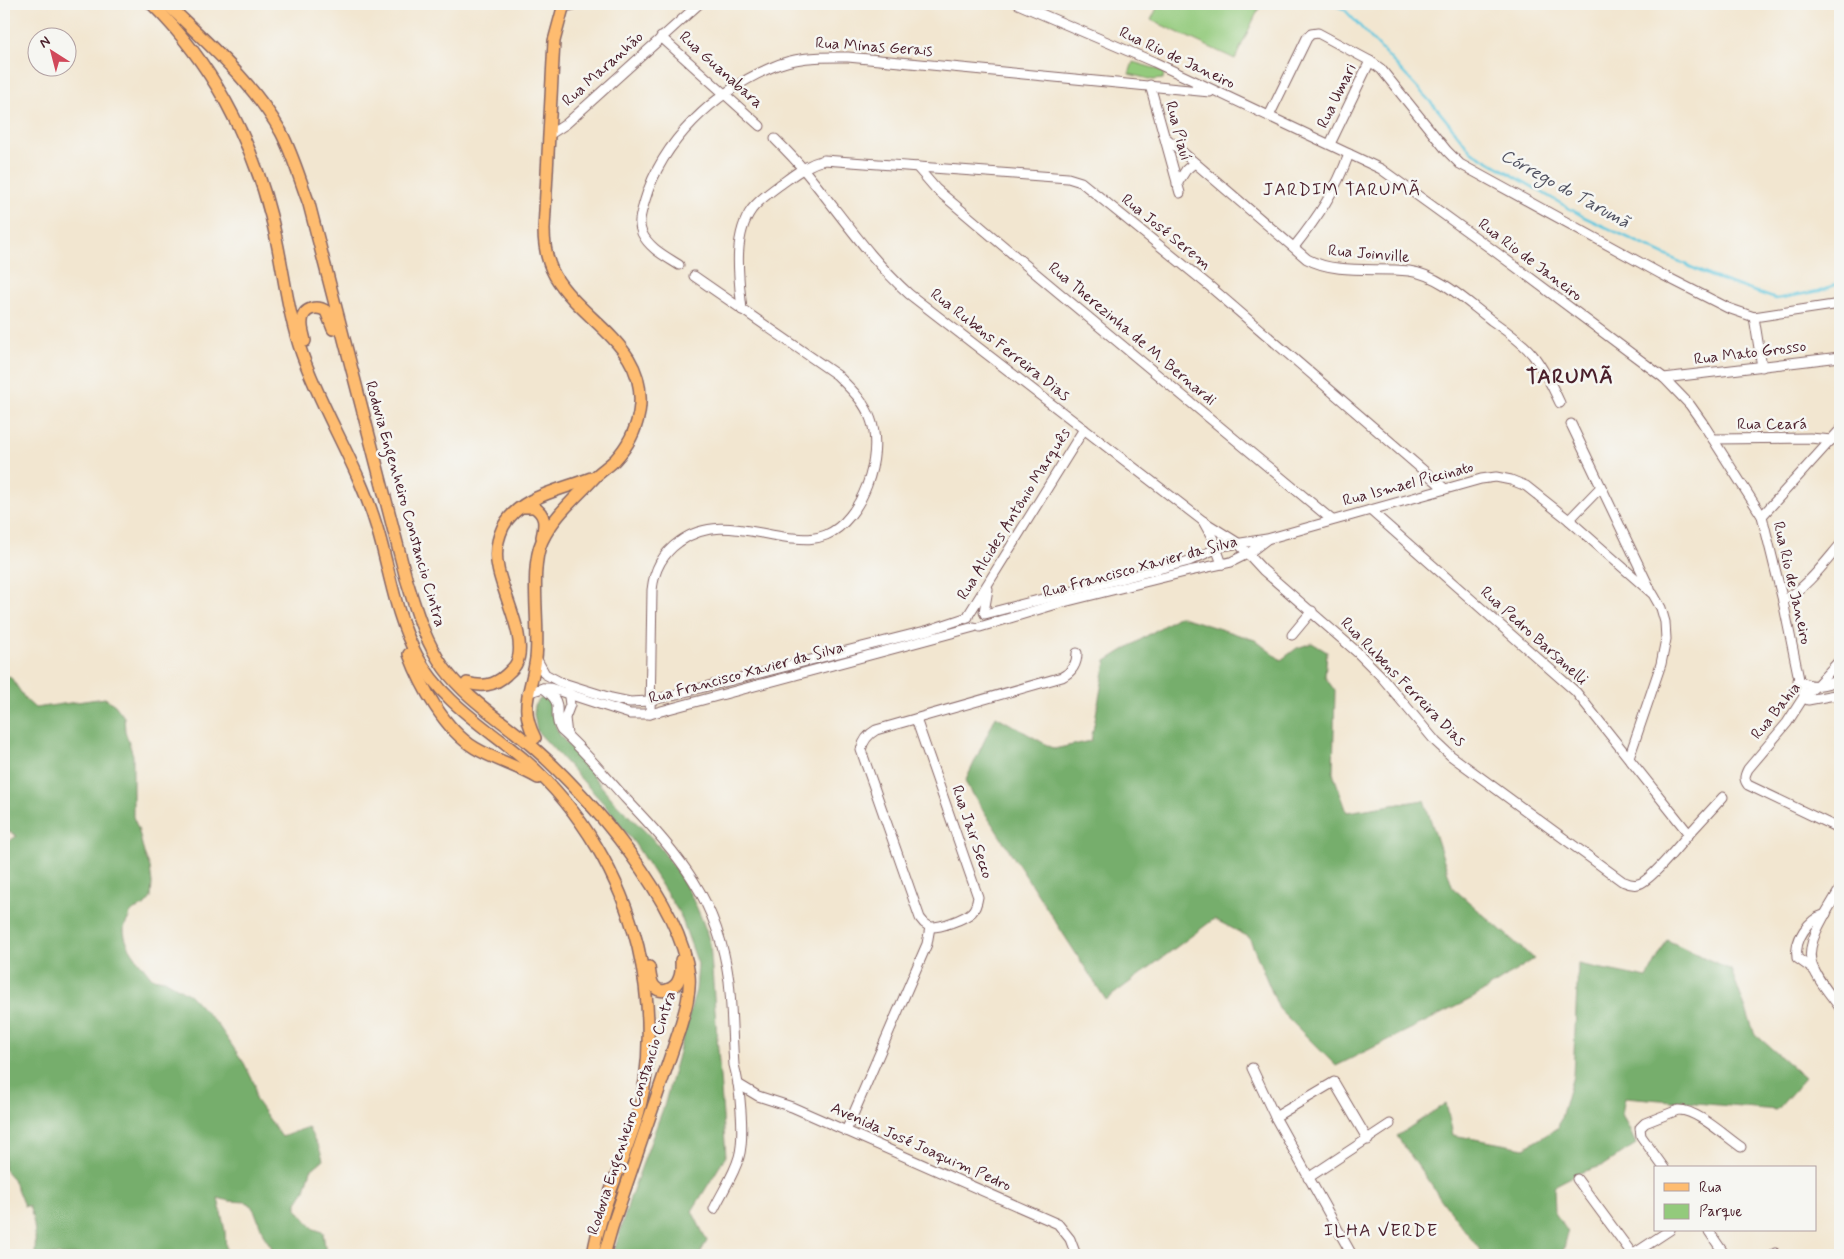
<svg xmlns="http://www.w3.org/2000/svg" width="1844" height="1259" viewBox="0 0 1844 1259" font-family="Mynerve,sans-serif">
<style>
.green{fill:#93ca7c;stroke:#6e7454}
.forest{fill:#76ae6c;stroke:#60664c}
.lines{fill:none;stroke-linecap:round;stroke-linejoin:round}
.stream{stroke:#62c8df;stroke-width:2.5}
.minor-casing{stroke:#856565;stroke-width:11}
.major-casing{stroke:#856565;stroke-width:14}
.minor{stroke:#fff;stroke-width:9}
.major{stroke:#febc70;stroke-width:11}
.labels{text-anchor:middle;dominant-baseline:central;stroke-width:5;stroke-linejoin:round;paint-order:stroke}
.street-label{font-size:16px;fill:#4a1f2b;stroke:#f6f6f2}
.water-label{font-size:18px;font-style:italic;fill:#515261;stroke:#f6f6f2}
.neighbourhood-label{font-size:18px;letter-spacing:1px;fill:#4a1f2b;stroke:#f6f6f2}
.district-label{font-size:21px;font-weight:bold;letter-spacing:1px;fill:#4a1f2b;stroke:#f6f6f2}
</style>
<rect width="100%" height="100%" fill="#f6f6f2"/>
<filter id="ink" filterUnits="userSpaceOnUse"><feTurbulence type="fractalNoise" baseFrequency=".02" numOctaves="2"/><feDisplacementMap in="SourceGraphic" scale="10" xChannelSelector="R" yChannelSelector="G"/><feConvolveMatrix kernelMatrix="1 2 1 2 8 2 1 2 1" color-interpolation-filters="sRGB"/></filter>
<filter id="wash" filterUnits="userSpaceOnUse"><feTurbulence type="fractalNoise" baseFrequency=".0096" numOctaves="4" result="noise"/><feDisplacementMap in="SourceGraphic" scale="20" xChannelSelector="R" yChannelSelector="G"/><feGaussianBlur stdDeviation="1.12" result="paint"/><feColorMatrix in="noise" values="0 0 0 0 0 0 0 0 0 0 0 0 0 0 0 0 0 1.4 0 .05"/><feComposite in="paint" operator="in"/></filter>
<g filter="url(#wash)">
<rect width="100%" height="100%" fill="#f2e6d0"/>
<g class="green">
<polygon points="1159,4 1261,4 1235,59 1151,20"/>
<polygon points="1133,62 1157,69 1164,72 1163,79 1153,80 1129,74"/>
</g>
<g class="forest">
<polygon points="1179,616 1255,640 1281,660 1297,648 1312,643 1327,652 1325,677 1335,691 1333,773 1347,812 1424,800 1453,888 1534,959 1473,998 1336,1066 1279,1009 1249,937 1214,919 1106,1000 965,782 996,716 1054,749 1091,741 1106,661"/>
<path d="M 10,676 L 26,700 L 35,708 L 105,698 L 115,705 L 124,717 L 125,731 L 133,755 L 133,817 L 138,828 L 144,853 L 150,867 L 152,883 L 151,898 L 144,906 L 134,910 L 130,914 C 129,920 125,923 124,929 C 124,947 142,964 152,978 L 165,980 L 190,995 L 218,1025 L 244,1063 L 255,1085 L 255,1099 L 282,1137 L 308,1127 C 313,1139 321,1148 323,1160 L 311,1170 L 305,1190 L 297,1202 L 297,1209 L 314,1229 L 323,1232 L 326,1255 L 272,1255 L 272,1248 L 264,1236 L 255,1212 L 250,1204 L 246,1202 L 229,1201 L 218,1198 L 225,1231 L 226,1253 L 224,1255 L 35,1255 C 36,1239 35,1221 29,1206 L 24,1206 L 13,1179 L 4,1169 L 4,844 L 17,836 L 4,829 L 4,678 Z"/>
<path d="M 545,698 C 556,705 552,712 555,724 C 556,727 558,731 560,735 C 578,757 595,779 613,800 C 629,817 647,831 661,849 C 683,877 700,909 710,943 L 726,1156 L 692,1211 L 707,1241 L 699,1255 L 613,1255 L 630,1198 L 664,1106 L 696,990 L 698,964 L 680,914 L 635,844 L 604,804 L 537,731 L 534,714 L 535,705 L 540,699 Z"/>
<polygon points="1667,940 1731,970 1755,1034 1805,1078 1777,1110 1625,1097 1622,1114 1636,1144 1602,1166 1579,1173 1554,1186 1555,1213 1568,1232 1563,1252 1559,1255 1479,1255 1480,1250 1443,1202 1397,1136 1446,1103 1453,1135 1524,1148 1558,1128 1573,1076 1578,964 1647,978"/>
</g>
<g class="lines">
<polyline class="stream" points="1331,4 1344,9 1438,110 1471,151 1584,217 1710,276 1776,299 1819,291 1840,283"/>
</g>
</g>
<g filter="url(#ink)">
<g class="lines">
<g class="minor-casing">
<g id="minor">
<polyline points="1018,4 1154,62 1381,169 1497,253 1664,378 1690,405 1702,422 1762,516 1783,601 1801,689 1808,700 1840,694"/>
<polyline points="562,8 578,4"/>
<polyline points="661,37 760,126"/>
<polyline points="1150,85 1180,193"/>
<polyline points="1269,116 1307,38 1311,34 1318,33 1370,61 1381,69 1447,151 1460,164 1661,274 1728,308 1754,317 1840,304"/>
<polyline points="549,135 566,124 699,4"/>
<path d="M 1166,138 L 1307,259 C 1337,275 1376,267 1409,271 C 1440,275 1467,302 1491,320 C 1505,330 1520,340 1532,354 C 1544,369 1552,386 1560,403"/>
<path d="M 775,139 C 785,149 795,159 804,170 C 839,212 868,257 909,294 L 1203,521 L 1238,543 L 1263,570 L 1357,652 L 1380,675 L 1436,742 L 1450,755 L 1622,881 C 1627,883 1632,886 1638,884 C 1650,882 1679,845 1689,834 L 1576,692 L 1370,510"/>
<polyline points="1330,144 1370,61"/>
<polyline points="917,167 936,189 1040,277 1332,520"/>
<polyline points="1177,184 1186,170 1194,163"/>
<path d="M 1294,247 C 1318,217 1336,190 1349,154"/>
<path d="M 679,265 C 665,256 649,248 642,233 C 637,222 642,211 645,200 C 662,141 715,92 770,68 C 796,56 821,57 848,57 L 1210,92"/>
<path d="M 742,310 C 739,279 732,236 752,209 C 760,199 770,192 781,184 C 795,174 807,164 824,160 L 1068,178 L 1081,182 L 1207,284 L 1445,489"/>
<polyline points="1754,317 1762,367"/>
<polyline points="1664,378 1840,357"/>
<polyline points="1571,424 1650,589"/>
<polyline points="1713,439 1810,438 1832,440"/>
<polyline points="1762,516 1840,430"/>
<polyline points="1569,520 1600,488"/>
<polyline points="1203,521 1213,539 1222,564"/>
<path d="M 1783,601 C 1806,588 1823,565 1840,545"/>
<polyline points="984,612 988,589"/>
<polyline points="969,614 1084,429"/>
<polyline points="985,614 1189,561 1222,546 1267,539 1481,479 1496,477 1511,480 1526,486 1569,520 1653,594 1661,608 1665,622 1666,639 1661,664 1629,758"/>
<polyline points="980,627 1060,603 1189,571 1231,562 1249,553 1266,540"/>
<polyline points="1292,635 1312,611"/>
<polyline points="536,658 545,674 560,682 611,698 630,702 649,701 929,630 968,617"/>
<path d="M 1840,660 L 1816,686 L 1805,695 L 1787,723 L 1748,769 C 1745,775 1743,779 1748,785 L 1840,829"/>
<path d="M 1798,680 C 1812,689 1823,685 1838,681"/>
<path d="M 543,688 C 568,706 550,711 561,730 C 584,750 605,776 626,799 C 680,856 718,900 729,981 C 732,1009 732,1037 734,1065 C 740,1086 745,1136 739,1157 C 734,1175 722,1192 714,1209"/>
<polyline points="527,693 543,688 550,688 630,714 650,714 974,627"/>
<path d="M 650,714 L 652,590 C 654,570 662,554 679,542 C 714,516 753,534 792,538 C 804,539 814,540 826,535 C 862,520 884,456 871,420 C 865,402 851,389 837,375 L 694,276"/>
<path d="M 916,719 L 978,897 C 977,903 976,908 972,912 C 965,919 939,928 930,927"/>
<polyline points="567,735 565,718 570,705 568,689"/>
<polyline points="1689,834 1723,797"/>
<path d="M 1840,889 C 1830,907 1806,940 1811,961 C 1814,976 1831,995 1840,1008"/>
<path d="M 930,927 L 924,923 L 920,918 L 861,750 C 863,741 867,735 876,730 L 1062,677 C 1072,672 1077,664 1077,653"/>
<path d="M 1814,970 L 1797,958 C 1794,940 1808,919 1826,914"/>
<polyline points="1252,1068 1275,1117 1352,1255"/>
<polyline points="738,1084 758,1096 792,1107 1058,1224 1070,1239 1076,1255"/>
<polyline points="1275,1117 1334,1082 1368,1140"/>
<polyline points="846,1131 927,944 930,927"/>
<path d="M 1664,1168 L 1641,1136 L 1640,1128 L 1645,1123 L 1678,1110 C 1696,1109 1725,1136 1741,1147"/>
<polyline points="1308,1178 1390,1124"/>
<polyline points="1577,1179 1633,1255"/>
<polyline points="1708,1230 1725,1255"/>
<polyline points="1632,1255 1670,1230"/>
<polyline points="1772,1255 1775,1253"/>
</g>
</g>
<g class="major-casing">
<g id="major">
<path d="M 152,4 C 210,61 251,137 271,216 C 283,262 286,309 302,354 C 323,413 359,467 377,528 C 390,571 395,615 417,656 C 442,703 488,728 527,762 C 582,811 620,876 638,947 C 651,1003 653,1066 636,1121 C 622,1164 600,1211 593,1255"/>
<path d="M 167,4 C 208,44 253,82 281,132 C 293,155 300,180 309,204 L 406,578 C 416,610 424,640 444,668 C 467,700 505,722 534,748 C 590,797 680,901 689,975 C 691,994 684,1014 679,1031 L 612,1227 L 604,1255"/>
<path d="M 305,341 C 304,335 301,328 302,321 C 303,308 317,305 326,311 L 333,329"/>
<path d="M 522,507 L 534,507 C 546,515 545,524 542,537"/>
<path d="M 409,654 C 421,686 445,730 475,748 C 495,760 518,766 538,778"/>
<path d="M 467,683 C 482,687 494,686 506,675 C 509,672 514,668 516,664 C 529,641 502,593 498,568 C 495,555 497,540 503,527 C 519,496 562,490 591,478"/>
<path d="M 535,738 C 518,706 532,690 536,658 C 540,626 529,569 542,541 C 554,515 576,498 595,477 C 601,471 609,466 615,460 C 627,447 636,430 639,413 C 650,346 583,323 555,276 C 547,262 544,245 544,229 L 554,41 L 564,4"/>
<path d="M 649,967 C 650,972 650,981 654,986 C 661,996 676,988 679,979 C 682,973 681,966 681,960"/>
</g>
</g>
<use href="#minor" class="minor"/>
<use href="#major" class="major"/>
</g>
</g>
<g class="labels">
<g class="street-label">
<text transform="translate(874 47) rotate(4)">Rua Minas Gerais</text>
<text transform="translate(1177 58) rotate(25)">Rua Rio de Janeiro</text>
<text transform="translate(603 69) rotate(-42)">Rua Maranhão</text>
<text transform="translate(721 70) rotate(42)">Rua Guanabara</text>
<text transform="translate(1337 96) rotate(-64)">Rua Umari</text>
<text transform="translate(1178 131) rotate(75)">Rua Piauí</text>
<text transform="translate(1166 232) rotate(39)">Rua José Serem</text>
<text transform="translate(1369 254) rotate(5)">Rua Joinville</text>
<text transform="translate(1530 260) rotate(37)">Rua Rio de Janeiro</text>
<text transform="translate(1132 334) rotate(40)">Rua Therezinha de M. Bernardi</text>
<text transform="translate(1000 345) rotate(38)">Rua Rubens Ferreira Dias</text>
<text transform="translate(1750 353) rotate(-7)">Rua Mato Grosso</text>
<text x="1772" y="424">Rua Ceará</text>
<text transform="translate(1408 484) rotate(-15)">Rua Ismael Piccinato</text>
<text transform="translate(405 504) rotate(74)">Rodovia Engenheiro Constancio Cintra</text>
<text transform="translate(1014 514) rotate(-58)">Rua Alcides Antônio Marquês</text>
<text transform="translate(1140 567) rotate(-15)">Rua Francisco Xavier da Silva</text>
<text transform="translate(1792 583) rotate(77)">Rua Rio de Janeiro</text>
<text transform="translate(1534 636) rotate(42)">Rua Pedro Barsanelli</text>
<text transform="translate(746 673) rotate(-15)">Rua Francisco Xavier da Silva</text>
<text transform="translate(1403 682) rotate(46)">Rua Rubens Ferreira Dias</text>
<text transform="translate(1776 711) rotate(-51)">Rua Bahia</text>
<text transform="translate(972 832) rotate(71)">Rua Jair Secco</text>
<text transform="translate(632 1113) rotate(-72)">Rodovia Engenheiro Constancio Cintra</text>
<text transform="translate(921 1147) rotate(24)">Avenida José Joaquim Pedro</text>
</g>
<g class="water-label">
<text transform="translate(1565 189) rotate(29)">Córrego do Tarumã</text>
</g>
<g class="neighbourhood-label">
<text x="1342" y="190">JARDIM TARUMÃ</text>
<text x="1381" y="1231">ILHA VERDE</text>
</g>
<g class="district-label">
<text x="1570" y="377">TARUMÃ</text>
</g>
</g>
<rect width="1844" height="1259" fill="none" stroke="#f6f6f2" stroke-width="20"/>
<rect x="1654" y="1166" width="162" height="65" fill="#f6f6f2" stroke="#b1a0a2"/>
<rect x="1664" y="1183" width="25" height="8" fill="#febc70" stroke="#b1a0a2"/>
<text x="1699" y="1192" font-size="15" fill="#4a1f2b">Rua</text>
<rect x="1664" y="1204" width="25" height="15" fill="#93ca7c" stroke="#b1a0a2"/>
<text x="1699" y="1216" font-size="15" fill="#4a1f2b">Parque</text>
<g transform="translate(52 52) rotate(324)"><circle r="24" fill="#f6f6f2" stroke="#b1a0a2"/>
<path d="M0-4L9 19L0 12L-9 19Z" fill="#d1495b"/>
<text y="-8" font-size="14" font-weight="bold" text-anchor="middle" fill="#4a1f2b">N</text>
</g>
</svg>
